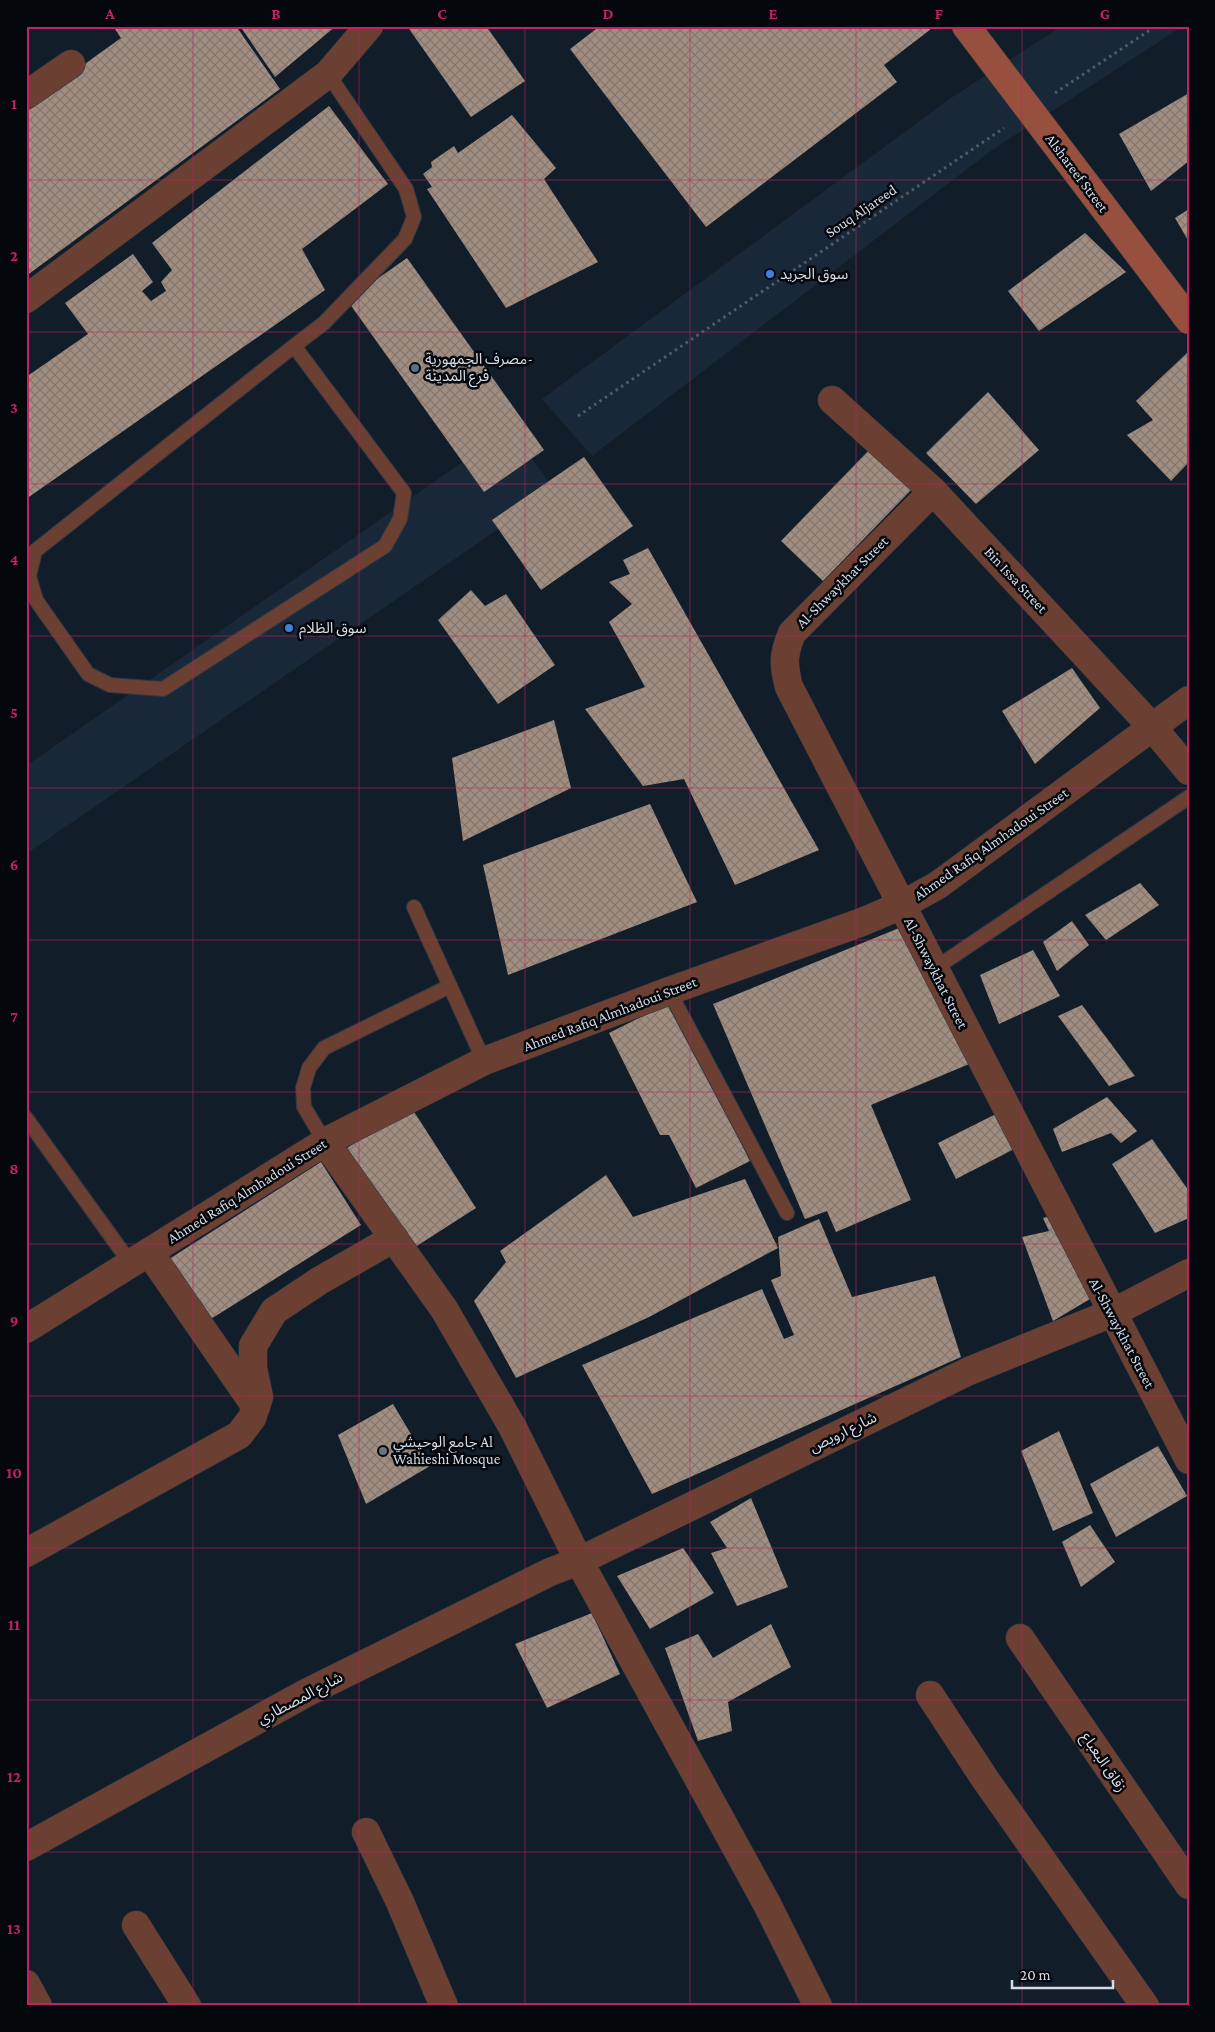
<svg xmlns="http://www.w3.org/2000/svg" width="1215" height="2032" viewBox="0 0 1215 2032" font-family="'Crimson Pro','Noto Sans Arabic',serif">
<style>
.built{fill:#192839}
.building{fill:url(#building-cross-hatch)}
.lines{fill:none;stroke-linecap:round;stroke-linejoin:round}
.lane-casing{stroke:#2d3844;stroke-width:16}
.street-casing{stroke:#2d3844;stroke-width:29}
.secondary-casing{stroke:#2d3844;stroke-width:29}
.path{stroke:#525b67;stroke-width:3;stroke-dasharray:2.5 4;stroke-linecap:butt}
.lane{stroke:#6b3f32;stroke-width:14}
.street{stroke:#6b3f32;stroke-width:28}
.secondary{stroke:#97503d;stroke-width:28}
.grid{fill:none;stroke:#c32262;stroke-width:1;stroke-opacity:0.55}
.shop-dot{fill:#3f7fe0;stroke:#04070c;stroke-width:2}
.service-dot{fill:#5c6f8a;stroke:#04070c;stroke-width:2}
.worship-dot{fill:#6b7280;stroke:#04070c;stroke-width:2}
.labels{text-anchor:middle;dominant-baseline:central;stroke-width:5;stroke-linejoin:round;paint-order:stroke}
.street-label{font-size:15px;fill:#d5dce5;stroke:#04070c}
.poi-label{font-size:15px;fill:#d5dce5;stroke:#04070c;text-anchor:start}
.neatline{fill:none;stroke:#c32262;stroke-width:2}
.grid-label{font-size:16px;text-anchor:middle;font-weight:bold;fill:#c32262}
</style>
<defs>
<pattern id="building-cross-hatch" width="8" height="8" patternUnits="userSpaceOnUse" patternTransform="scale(1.25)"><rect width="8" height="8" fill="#a18e81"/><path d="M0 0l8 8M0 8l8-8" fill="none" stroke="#84776f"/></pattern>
</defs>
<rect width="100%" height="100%" fill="#121d2a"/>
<g class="built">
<polygon points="1062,26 1183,26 992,150 592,456 542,399 951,98"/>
<polygon points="510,429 555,490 26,854 26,766"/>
</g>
<g class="building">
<polygon points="113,26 236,26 280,89 26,276 26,106 121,38"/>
<polygon points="240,26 336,26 275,77"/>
<polygon points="407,26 486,26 525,81 471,117"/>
<polygon points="600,26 935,26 884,65 897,82 706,227 570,49"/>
<polygon points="1189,93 1189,161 1151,191 1119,134"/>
<polygon points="329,106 388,184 302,249 325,290 26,499 26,377 88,334 65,303 133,254 153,282 142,291 151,301 166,291 161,282 172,270 152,243"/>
<polygon points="512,115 556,168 544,179 598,262 506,308 427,189 432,187 423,174 432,167 431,162 454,146 458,153"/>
<polygon points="1189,209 1189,242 1175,218"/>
<polygon points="1085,233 1126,272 1039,331 1008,291"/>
<polygon points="407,258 544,450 484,492 347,300"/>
<polygon points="1187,353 1189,355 1189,462 1171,481 1127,435 1153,420 1136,401"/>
<polygon points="988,392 1039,450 976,504 926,453"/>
<polygon points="871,448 913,488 823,581 781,541"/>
<polygon points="584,457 633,526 541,590 492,520"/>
<polygon points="648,548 819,850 735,885 684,779 643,786 585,709 645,687 609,622 632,604 609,582 630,574 623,560"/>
<polygon points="471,590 485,606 506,594 555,665 498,704 438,620"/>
<polygon points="1072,668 1100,708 1035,764 1002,711"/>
<polygon points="554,720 571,788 463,841 452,758"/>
<polygon points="650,804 697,902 508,975 483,865"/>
<polygon points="1140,883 1159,905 1106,940 1085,915"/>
<polygon points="1072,921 1089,945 1057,971 1043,942"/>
<polygon points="904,926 974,1062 871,1105 911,1200 836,1232 827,1211 805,1219 713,1004"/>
<polygon points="1033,950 1060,996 999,1024 980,975"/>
<polygon points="671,1002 750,1161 696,1188 669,1135 660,1135 609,1033"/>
<polygon points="1082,1005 1135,1076 1109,1086 1058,1016"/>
<polygon points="1107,1097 1137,1131 1121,1143 1111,1133 1062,1152 1053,1129"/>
<polygon points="411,1107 476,1208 412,1249 347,1148"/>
<polygon points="1004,1110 1022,1145 956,1179 938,1143"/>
<polygon points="1152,1139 1189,1191 1189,1218 1155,1233 1112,1164"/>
<polygon points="321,1162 361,1225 206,1322 166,1261"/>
<polygon points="606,1175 633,1217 745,1179 778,1248 649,1317 516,1378 474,1301 506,1262 500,1251"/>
<polygon points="1055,1215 1090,1299 1053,1321 1022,1237 1049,1231 1043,1218"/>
<polygon points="819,1219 852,1297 935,1276 961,1357 652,1494 582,1365 762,1289 784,1339 794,1335 771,1280 781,1276 778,1237"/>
<polygon points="393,1404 430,1466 366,1504 338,1435"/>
<polygon points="1059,1431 1093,1513 1053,1531 1021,1451"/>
<polygon points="1158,1446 1187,1496 1116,1537 1090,1484"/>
<polygon points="751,1498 788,1587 737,1606 711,1553 727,1548 710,1522"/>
<polygon points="1090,1525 1115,1562 1081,1587 1062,1542"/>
<polygon points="683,1548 714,1593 650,1629 617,1576"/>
<polygon points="592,1613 620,1674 547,1708 515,1644"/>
<polygon points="771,1624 791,1667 728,1702 732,1731 698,1741 665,1648 698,1634 713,1658"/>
</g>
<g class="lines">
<g class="lane-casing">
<g id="lane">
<polyline points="294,346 404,493 400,519 385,546 163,689 110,685 88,674 36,600 29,576 35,551 294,346 324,323 405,239 414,217 406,189 328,74"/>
<polyline points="414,907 484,1061"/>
<polyline points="934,969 1189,797"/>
<polyline points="669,991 787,1213"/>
<polyline points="26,1118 131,1264"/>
<polyline points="325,1142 304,1107 303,1088 309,1068 324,1048 450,986"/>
</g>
</g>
<g class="street-casing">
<g id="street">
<polyline points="26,95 71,64"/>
<polyline points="26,299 328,74 369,26"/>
<polyline points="832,400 933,491 1153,728 1189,771"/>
<path d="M 933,491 L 792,633 C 783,655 783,664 789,687 L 1189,1460"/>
<polyline points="325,1142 444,1309 513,1428 579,1561 767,1904 818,2006"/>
<polyline points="149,1252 256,1407"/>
<polyline points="26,1329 325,1142 484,1061 669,991 862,922 902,905 938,885 1189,700"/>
<polyline points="26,1553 239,1435 252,1418 259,1397 253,1368 253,1346 274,1311 319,1281 394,1238"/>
<polyline points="1020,1638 1189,1885"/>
<polyline points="930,1695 985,1779 1145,2006"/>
<polyline points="366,1832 400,1902 444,2006"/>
<polyline points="26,1847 306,1693 550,1572 579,1561 969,1371 1112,1313 1189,1273"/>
<polyline points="136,1925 187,2006"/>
<polyline points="26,1984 38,2006"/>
</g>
</g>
<g class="secondary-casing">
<polyline id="secondary" points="966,26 1189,320"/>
</g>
<g class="path">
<polyline points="1055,93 1156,26"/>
<polyline points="578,416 1004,128"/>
</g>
<use href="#lane" class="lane"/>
<use href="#street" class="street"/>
<use href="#secondary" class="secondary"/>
</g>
<path class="grid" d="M 193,26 L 193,2006M 359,26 L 359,2006M 525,26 L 525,2006M 690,26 L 690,2006M 856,26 L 856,2006M 1022,26 L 1022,2006M 26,180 L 1189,180M 26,332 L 1189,332M 26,484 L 1189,484M 26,636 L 1189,636M 26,788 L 1189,788M 26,940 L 1189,940M 26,1092 L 1189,1092M 26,1244 L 1189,1244M 26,1396 L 1189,1396M 26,1548 L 1189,1548M 26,1700 L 1189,1700M 26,1852 L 1189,1852"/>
<g class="shop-dot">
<circle cx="770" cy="274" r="5"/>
<circle cx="289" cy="628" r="5"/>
</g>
<circle class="service-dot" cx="415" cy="368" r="5"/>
<circle class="worship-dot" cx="383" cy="1451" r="5"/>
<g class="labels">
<g class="street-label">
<text transform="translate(1077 173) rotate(53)">Alshareef Street</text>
<text transform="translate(861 211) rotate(-34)">Souq Aljareed</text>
<text transform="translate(1016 580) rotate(47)">Bin Issa Street</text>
<text transform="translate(842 582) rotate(-45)">Al-Shwaykhat Street</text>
<text transform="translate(991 844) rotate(-35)">Ahmed Rafiq Almhadoui Street</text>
<text transform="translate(936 973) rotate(63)">Al-Shwaykhat Street</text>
<text transform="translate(610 1014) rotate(-21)">Ahmed Rafiq Almhadoui Street</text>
<text transform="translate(247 1191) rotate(-32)">Ahmed Rafiq Almhadoui Street</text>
<text transform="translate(1122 1333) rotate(62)">Al-Shwaykhat Street</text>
<text transform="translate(843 1432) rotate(-26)">شارع ارويص</text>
<text transform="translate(300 1698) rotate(-28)">شارع المصطاري</text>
<text transform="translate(1104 1762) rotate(56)">زقاق البعباع</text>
</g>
<g class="poi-label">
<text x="780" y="274">سوق الجريد</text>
<text x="425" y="359">مصرف الجمهورية-<tspan x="425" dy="17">فرع المدينة</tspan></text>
<text x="299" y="628">سوق الظلام</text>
<text x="393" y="1442">جامع الوحيشي Al<tspan x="393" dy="17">Wahieshi Mosque</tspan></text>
</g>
</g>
<rect width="1215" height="2032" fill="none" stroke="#04070c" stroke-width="55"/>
<path d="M1012 1980v8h101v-8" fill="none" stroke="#d5dce5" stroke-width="2.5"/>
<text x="1020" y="1980" font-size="15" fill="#d5dce5" stroke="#04070c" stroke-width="4" paint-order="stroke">20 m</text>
<rect x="28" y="28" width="1160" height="1976" class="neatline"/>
<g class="grid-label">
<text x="110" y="19">A</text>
<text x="276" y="19">B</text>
<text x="442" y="19">C</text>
<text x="608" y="19">D</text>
<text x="773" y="19">E</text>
<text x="939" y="19">F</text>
<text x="1105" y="19">G</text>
<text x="14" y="109">1</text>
<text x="14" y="261">2</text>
<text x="14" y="413">3</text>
<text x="14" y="565">4</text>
<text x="14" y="718">5</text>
<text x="14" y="870">6</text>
<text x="14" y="1022">7</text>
<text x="14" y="1174">8</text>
<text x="14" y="1326">9</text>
<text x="14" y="1478">10</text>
<text x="14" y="1630">11</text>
<text x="14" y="1782">12</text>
<text x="14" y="1934">13</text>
</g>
</svg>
